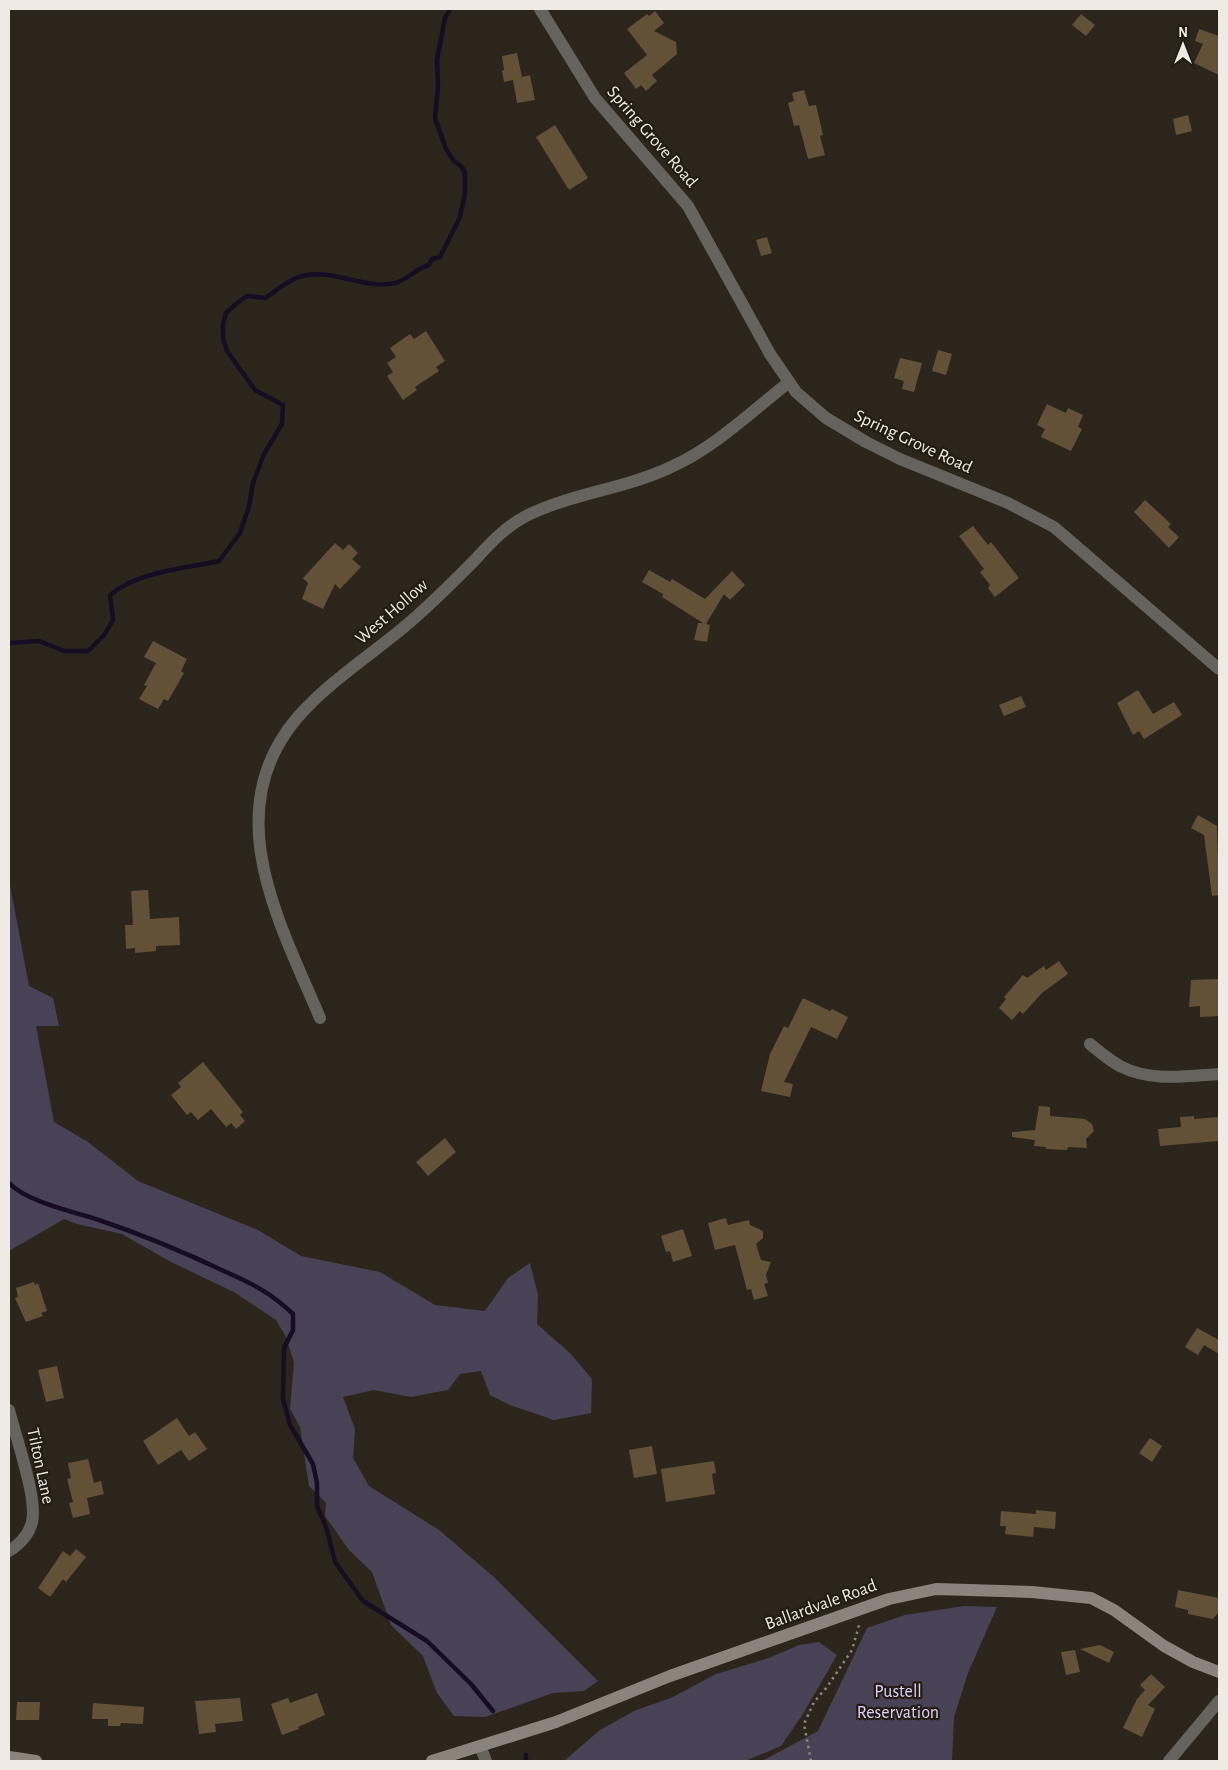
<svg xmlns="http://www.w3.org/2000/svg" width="1228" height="1770" viewBox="0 0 1228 1770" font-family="'Alegreya Sans',sans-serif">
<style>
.green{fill:#484256}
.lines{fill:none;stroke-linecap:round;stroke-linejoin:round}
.stream{stroke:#160d23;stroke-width:4.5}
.building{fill:#625037}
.path{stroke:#8b857d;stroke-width:2.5;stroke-dasharray:2.5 4;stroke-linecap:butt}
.street{stroke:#66635e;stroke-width:12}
.secondary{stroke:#8a847d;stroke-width:12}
.labels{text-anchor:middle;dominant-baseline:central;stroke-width:4.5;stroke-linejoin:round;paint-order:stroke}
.street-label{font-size:18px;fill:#efeae4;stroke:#221c13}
.park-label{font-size:18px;fill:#dfd2fd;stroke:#221c13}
</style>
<rect width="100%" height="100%" fill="#2c251c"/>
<g class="green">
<polygon points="9,880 29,986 53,998 59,1026 36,1026 54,1122 88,1142 138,1181 258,1230 301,1256 380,1272 435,1305 485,1311 508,1278 530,1263 538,1295 537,1324 571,1354 592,1379 591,1413 554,1420 510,1405 490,1395 481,1371 460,1374 448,1390 411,1397 374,1390 343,1397 355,1429 353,1458 369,1486 439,1530 495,1578 598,1681 584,1691 553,1693 485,1717 454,1716 437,1693 423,1656 391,1625 372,1572 349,1550 325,1516 326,1503 309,1486 300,1427 290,1409 294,1362 286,1337 276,1320 234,1292 171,1262 122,1234 77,1224 64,1219 9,1251"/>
<polygon points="964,1606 997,1607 968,1673 954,1717 952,1761 762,1761 818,1731 867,1628 905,1615"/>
<polygon points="819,1642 837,1655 803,1714 781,1746 745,1761 564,1761 600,1730 634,1711 673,1697 716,1674 769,1658 799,1645"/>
</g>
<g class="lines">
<g class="stream">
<path d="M 9,643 L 39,641 L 64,651 L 88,651 L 105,634 L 113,620 L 110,595 C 139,571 184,569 219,561 L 240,533 L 249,506 L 253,483 L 264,454 L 282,424 L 283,405 L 255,390 L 227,351 L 223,338 L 223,324 L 226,313 L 237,303 L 247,296 L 265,298 C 278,290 287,280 302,276 C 333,268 364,290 395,283 C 408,280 416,268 429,265 L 432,259 L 440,257 L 460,217 L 465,193 L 465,173 L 462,167 L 454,161 L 446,149 L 435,118 L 438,87 L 437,60 L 445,18 L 450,9"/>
<path d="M 9,1183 C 27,1202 74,1212 99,1220 C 143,1235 184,1252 226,1272 C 253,1284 271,1293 293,1314 L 293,1330 L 284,1348 L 283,1399 L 290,1425 L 313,1464 L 317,1483 L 317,1506 L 326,1527 L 335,1562 L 363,1601 L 427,1641 L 471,1684 L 493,1711"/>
<polyline points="526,1755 526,1761"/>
</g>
</g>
<g class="building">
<polygon points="655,11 664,23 654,31 676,42 677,54 652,75 657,81 646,91 641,85 636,89 624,73 647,55 627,29 647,14 649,16"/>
<polygon points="1081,14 1095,25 1086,36 1072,25"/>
<polygon points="1199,29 1219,36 1219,75 1194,63 1203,44 1195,41"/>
<polygon points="517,53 522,77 530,75 535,100 517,103 513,80 504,82 502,71 504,70 502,56"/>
<polygon points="804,90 809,106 816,105 823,135 820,136 825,155 808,159 799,125 794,126 788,103 794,101 792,93"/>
<polygon points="1188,115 1192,131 1176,135 1173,119"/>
<polygon points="555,125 588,178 569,190 536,137"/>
<polygon points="767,237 772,253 761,256 756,240"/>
<polygon points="426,331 445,361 436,367 439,371 415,387 417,390 403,400 387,376 393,372 387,363 396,357 390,348 410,334 414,339"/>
<polygon points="938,350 952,354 946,375 932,371"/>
<polygon points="900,358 922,363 914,392 902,389 904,381 894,378"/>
<polygon points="1047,404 1066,413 1068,408 1083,415 1078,427 1082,429 1071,451 1041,437 1045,429 1037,425"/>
<polygon points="1145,500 1171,524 1168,527 1179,537 1169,548 1134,512"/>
<polygon points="973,526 988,545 991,542 1019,578 995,597 988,588 990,585 980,572 984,569 959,536"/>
<polygon points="335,543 343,550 349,544 358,553 352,559 361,567 340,589 335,584 323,609 302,599 308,583 303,578"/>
<polygon points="649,570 670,582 672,579 705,599 732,571 745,585 730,600 724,594 706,624 710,625 707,642 694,640 698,623 703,623 662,597 663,594 642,582"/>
<polygon points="153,641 187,659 181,671 184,673 168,701 164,699 158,709 139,699 147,686 144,685 156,663 144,657"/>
<polygon points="1138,690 1153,714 1174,702 1182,715 1144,739 1139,731 1133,735 1117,703"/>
<polygon points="1021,696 1026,707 1004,716 999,705"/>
<polygon points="1198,815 1217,826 1219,895 1212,896 1204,835 1191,828"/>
<polygon points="148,890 150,919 179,917 180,945 156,946 156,951 135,953 135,948 126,949 125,925 133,925 131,891"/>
<polygon points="1059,961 1068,974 1042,993 1023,1014 1020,1011 1012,1020 999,1008 1006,999 1004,997 1023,975 1027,978 1044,966 1046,970"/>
<polygon points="1219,979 1219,1016 1200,1017 1200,1006 1189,1007 1191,980"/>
<polygon points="803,998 830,1011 832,1009 848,1017 837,1039 811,1027 784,1082 793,1084 790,1097 761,1091 770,1054 784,1026 788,1028"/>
<polygon points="203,1062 243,1112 240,1115 245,1121 236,1129 231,1123 226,1127 211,1109 198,1120 191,1112 187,1115 171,1095 181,1087 178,1083"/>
<polygon points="1039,1106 1050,1107 1050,1116 1085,1119 1092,1124 1094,1131 1086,1139 1087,1148 1068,1147 1067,1150 1046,1149 1046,1147 1034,1146 1035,1140 1012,1137 1012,1132 1035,1130"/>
<polygon points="1194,1116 1194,1119 1219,1117 1219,1141 1160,1146 1158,1129 1181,1127 1180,1117"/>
<polygon points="445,1138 456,1152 428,1176 416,1162"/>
<polygon points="726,1218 728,1225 749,1220 750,1225 763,1231 763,1238 756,1244 761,1260 771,1262 766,1275 768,1283 764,1284 768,1296 754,1300 751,1289 747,1290 735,1245 715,1250 708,1223"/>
<polygon points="683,1229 692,1256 673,1262 670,1251 666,1252 661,1236"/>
<polygon points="34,1282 35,1285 38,1283 47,1311 41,1313 43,1316 26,1322 15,1298 18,1297 16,1288"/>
<polygon points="1197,1328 1219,1340 1219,1354 1204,1345 1198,1355 1185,1347"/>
<polygon points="57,1366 64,1398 46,1402 38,1370"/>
<polygon points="177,1418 189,1436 195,1432 207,1449 189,1461 181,1450 158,1465 143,1441"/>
<polygon points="1150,1438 1162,1446 1152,1462 1139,1453"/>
<polygon points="652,1446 657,1474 634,1478 629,1450"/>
<polygon points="88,1459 94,1483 101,1481 104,1494 87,1498 90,1514 73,1518 69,1503 73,1502 67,1479 71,1478 68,1463"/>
<polygon points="714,1461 716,1473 712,1474 715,1494 666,1502 661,1469"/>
<polygon points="1036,1510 1056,1512 1055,1529 1034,1527 1033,1537 1005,1534 1006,1526 1000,1526 1001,1511 1036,1514"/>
<polygon points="76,1549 86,1557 66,1582 63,1579 50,1597 38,1588 63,1551 70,1556"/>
<polygon points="1178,1590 1219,1598 1219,1612 1213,1619 1188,1614 1188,1610 1175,1607"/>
<polygon points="1100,1645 1114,1652 1109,1663 1080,1649"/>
<polygon points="1075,1650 1080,1672 1066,1675 1061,1652"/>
<polygon points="1151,1674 1165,1687 1148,1705 1155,1709 1142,1737 1123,1728 1137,1699 1145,1690 1140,1685"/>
<polygon points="317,1693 325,1715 298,1727 299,1729 282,1735 271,1704 288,1698 290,1703"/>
<polygon points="240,1698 243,1721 215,1724 216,1732 199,1734 195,1701"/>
<polygon points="17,1702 40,1702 39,1720 16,1720"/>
<polygon points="93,1703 144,1707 143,1724 121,1723 120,1726 108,1726 108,1719 92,1719"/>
</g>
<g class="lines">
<polyline class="path" points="811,1761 804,1724 814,1702 827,1687 852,1650 860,1622"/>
<g class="street">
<polyline points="540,9 595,98 688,206 770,354 796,392 826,418 866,442 900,459 1008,503 1054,527 1219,669"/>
<path d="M 320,1018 C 280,923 217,812 297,718 C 329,681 373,654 410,622 C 431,604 451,584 471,564 C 488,546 503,528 526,516 C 572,493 625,489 671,467 C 714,448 751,412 788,383"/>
<path d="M 1090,1044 C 1100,1052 1111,1062 1122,1067 C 1151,1082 1188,1076 1219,1074"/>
<path d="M 9,1410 C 15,1435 38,1499 32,1522 C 29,1535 20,1544 9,1551"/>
<polyline points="480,1746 486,1761"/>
<polyline points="1169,1761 1219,1701"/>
</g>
<g class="secondary">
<polyline points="9,1757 36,1761"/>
<polyline points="432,1761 556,1722 670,1676 889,1599 936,1589 1032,1592 1091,1598 1114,1610 1164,1646 1193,1662 1219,1672"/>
</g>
</g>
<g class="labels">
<g class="street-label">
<text transform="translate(652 137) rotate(49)">Spring Grove Road</text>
<text transform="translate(913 442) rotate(25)">Spring Grove Road</text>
<text transform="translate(392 612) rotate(-41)">West Hollow</text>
<text transform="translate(40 1466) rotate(78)">Tilton Lane</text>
<text transform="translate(821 1605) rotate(-20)">Ballardvale Road</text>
</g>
<g class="park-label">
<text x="898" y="1692">Pustell<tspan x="898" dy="21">Reservation</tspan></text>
</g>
</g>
<rect width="1228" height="1770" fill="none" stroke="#efeae4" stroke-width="20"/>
<g transform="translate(1183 45)" stroke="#221c13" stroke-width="4" paint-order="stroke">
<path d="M0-4L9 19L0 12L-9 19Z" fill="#efeae4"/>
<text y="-8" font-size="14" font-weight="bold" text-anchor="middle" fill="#efeae4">N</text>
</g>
</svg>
